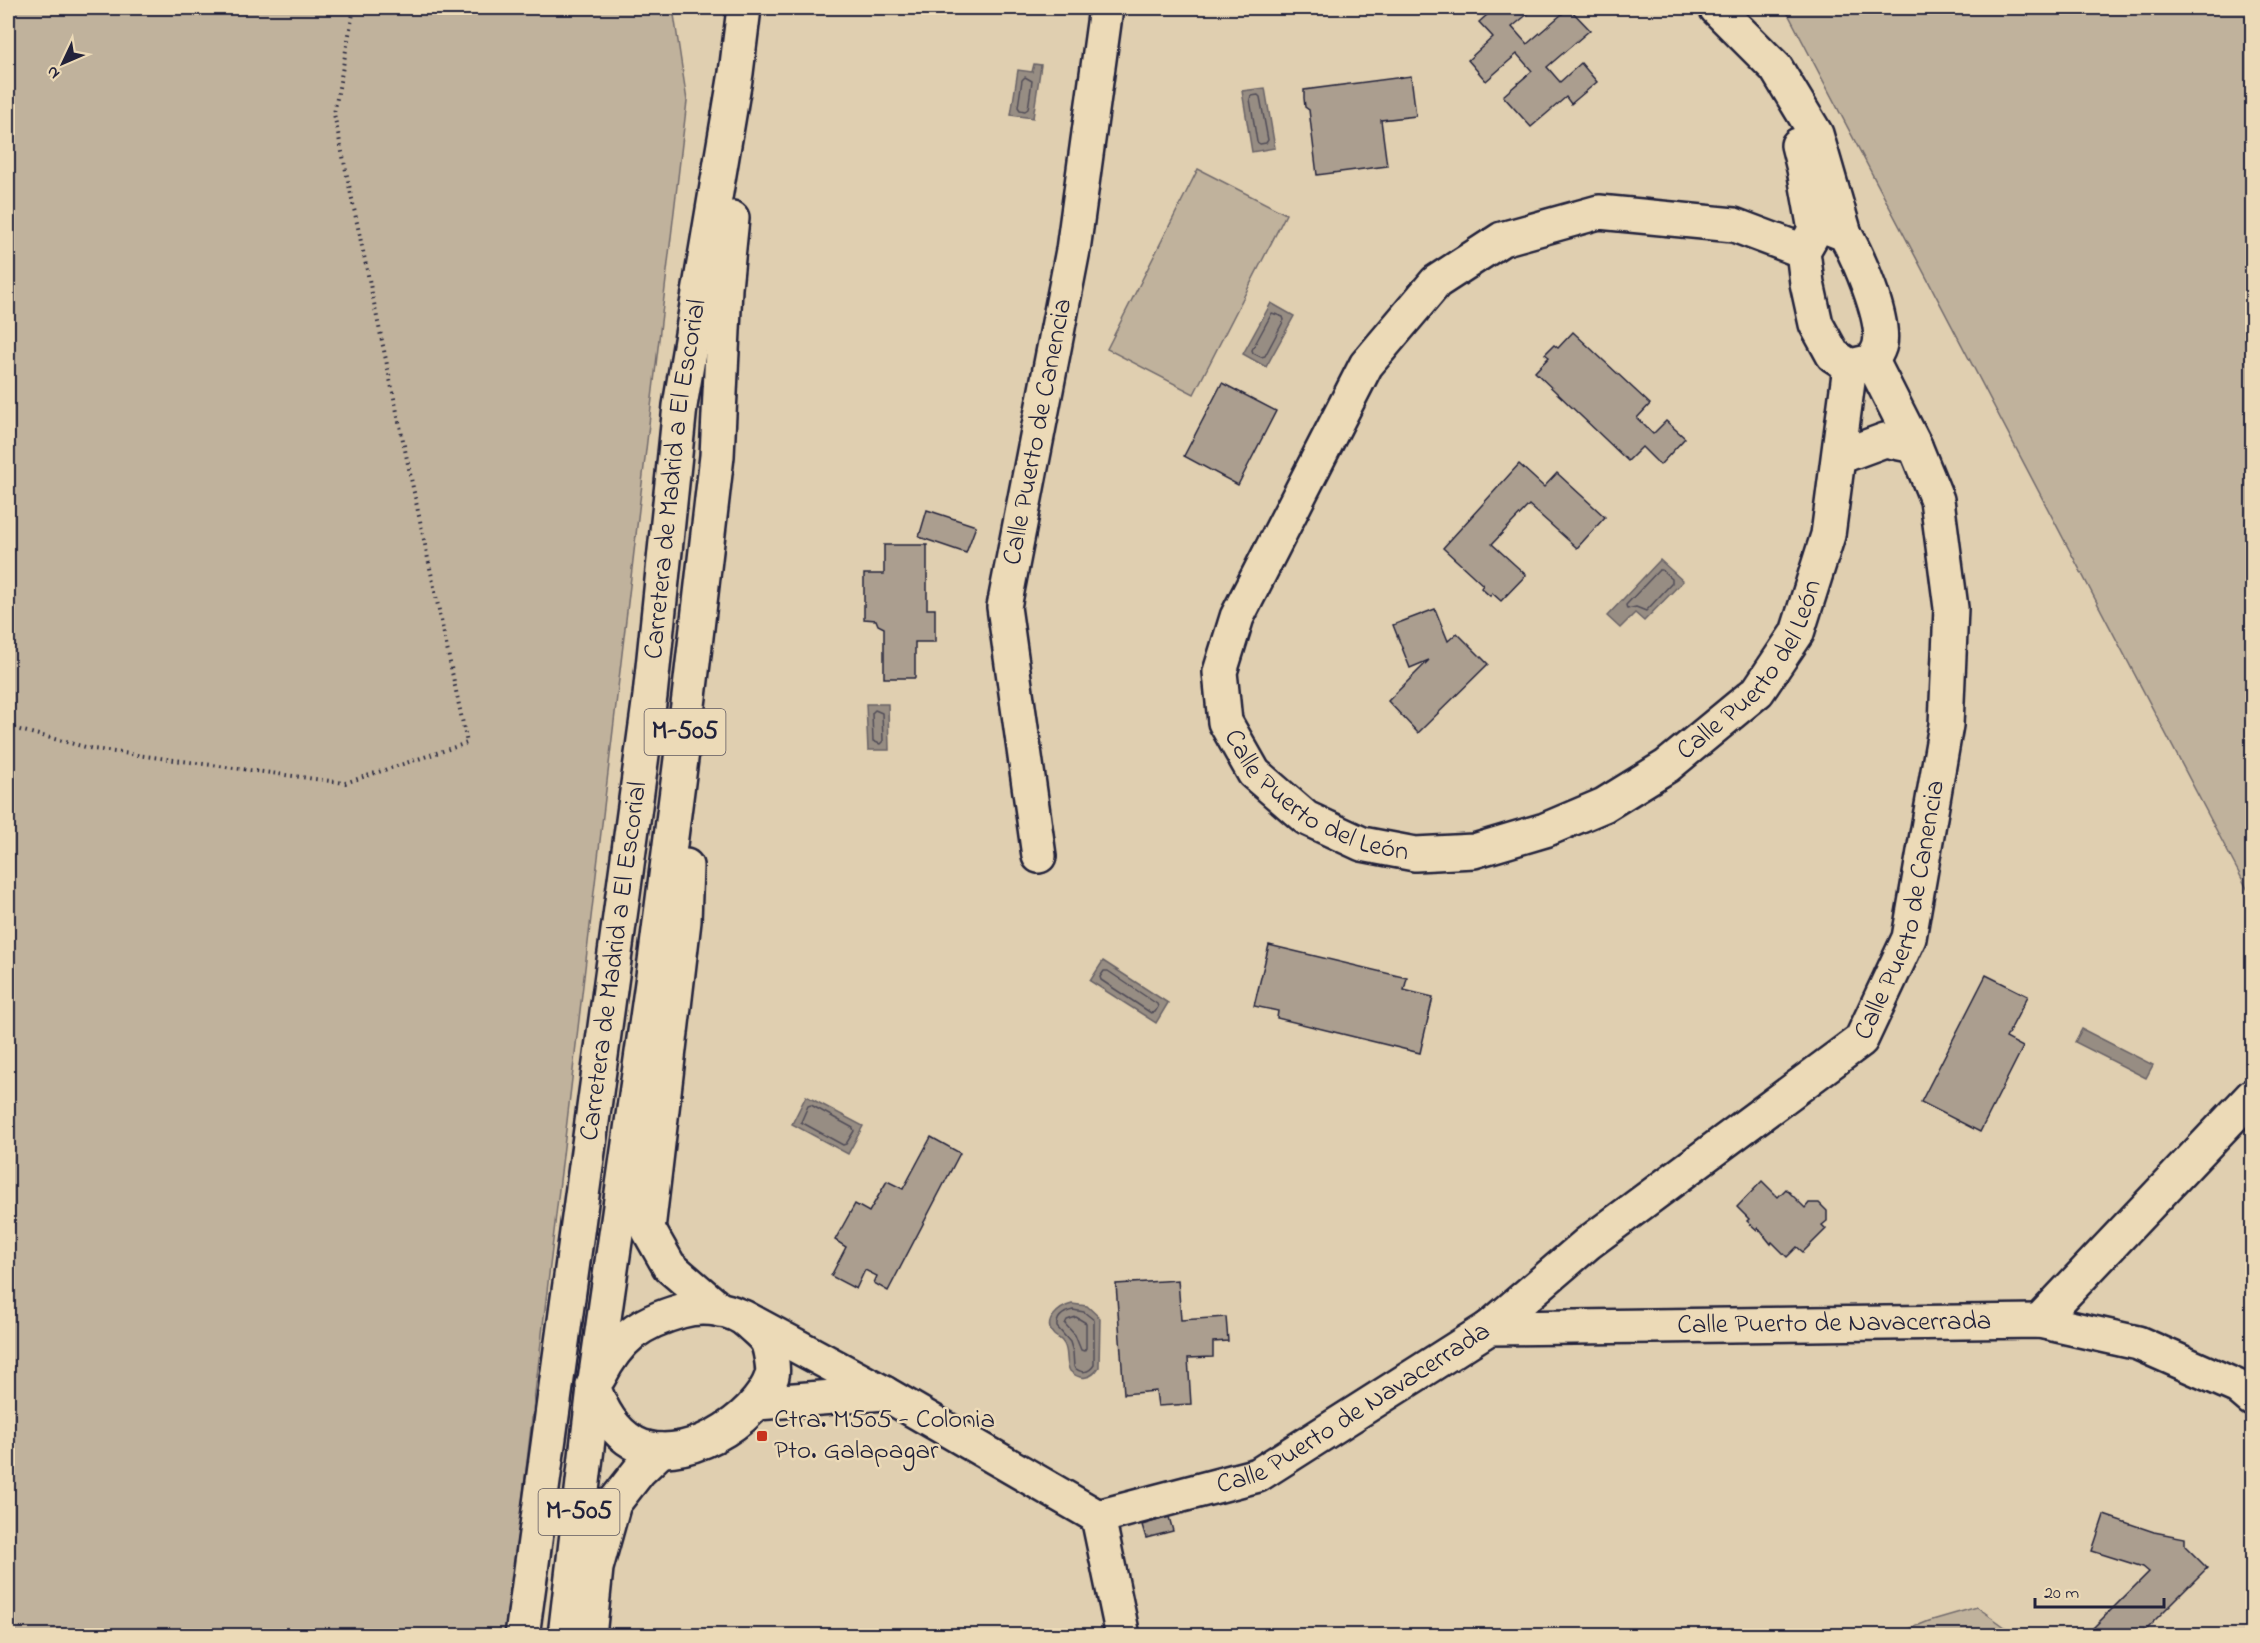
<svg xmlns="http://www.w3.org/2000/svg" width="2260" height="1643" viewBox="0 0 2260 1643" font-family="'Indie Flower',sans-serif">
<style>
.green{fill:#c0b29c;stroke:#716a6c;stroke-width:1.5}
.water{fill:#978d83;stroke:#686266;stroke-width:1.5}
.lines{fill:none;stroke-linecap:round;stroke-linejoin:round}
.shore{stroke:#514d58;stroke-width:1.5}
.building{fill:#ab9e8f;stroke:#22223b;stroke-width:1.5}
.minor-casing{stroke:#22223b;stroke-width:38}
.highway-casing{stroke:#22223b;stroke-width:38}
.path{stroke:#22223b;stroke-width:4;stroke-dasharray:1.5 4.5;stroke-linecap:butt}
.minor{stroke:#ecdab7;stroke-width:33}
.highway{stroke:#ecdab7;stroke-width:33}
.poi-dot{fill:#c8321e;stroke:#ecdab7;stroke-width:2}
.labels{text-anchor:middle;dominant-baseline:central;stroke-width:5;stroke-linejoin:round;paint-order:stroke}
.shield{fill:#ecdab7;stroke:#5f5960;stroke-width:1.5}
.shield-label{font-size:26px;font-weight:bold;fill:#22223b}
.street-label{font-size:27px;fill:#22223b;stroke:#ecdab7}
.poi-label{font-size:27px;fill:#22223b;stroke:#ecdab7;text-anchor:start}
</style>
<rect width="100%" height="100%" fill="#e0cfb0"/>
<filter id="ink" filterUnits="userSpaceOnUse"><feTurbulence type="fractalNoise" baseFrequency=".0167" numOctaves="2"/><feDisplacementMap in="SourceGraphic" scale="12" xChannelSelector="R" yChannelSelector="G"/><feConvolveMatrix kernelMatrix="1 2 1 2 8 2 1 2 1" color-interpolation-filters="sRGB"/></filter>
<g filter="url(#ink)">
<g class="green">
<polygon points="8,8 673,8 687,101 522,1504 504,1635 8,1635"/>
<polygon points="1785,8 2252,8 2252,898"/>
<polygon points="1198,169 1286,214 1194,394 1107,349"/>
<polygon points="1977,1607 2016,1635 1894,1635 1929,1621"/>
</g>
<g class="water">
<polygon points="1034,64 1041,65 1033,118 1011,115 1018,70 1032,72"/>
<polygon points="1265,88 1275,148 1252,152 1242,91"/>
<polygon points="1271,303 1294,316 1266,367 1243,354"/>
<polygon points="1660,560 1683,581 1644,621 1635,613 1620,628 1607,616"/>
<polygon points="866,704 888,704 889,750 868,750"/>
<polygon points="1103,961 1168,1003 1156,1023 1090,981"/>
<polygon points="2082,1029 2153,1065 2146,1078 2075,1042"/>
<polygon points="806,1096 863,1126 848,1154 792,1124"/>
<path d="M 1072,1304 L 1087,1306 L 1100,1318 L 1099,1367 C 1092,1379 1080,1381 1070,1371 C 1065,1362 1069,1353 1064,1344 C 1062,1339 1057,1338 1054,1335 C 1041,1321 1060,1307 1072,1304 Z"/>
</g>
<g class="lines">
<g class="shore">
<polygon points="1025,77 1032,81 1028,109 1025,111 1020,110 1018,107 1022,80"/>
<polygon points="1258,95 1260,97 1268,140 1266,143 1260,144 1257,142 1250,99 1251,96"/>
<polygon points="1272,313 1283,317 1284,320 1265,356 1261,357 1253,353 1252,350"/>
<polygon points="1659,570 1662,570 1672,579 1672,583 1646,611 1636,607 1627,609 1626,605"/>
<polygon points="875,710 882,713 883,741 880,744 873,741 872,713"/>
<polygon points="1104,971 1108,971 1157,1004 1158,1007 1155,1012 1151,1013 1101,980 1100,977"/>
<polygon points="811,1105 853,1128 854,1131 846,1144 843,1145 801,1122 808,1106"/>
<path d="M 1073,1310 L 1084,1312 L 1094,1320 L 1094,1365 C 1089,1373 1081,1374 1074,1367 L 1073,1352 L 1070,1342 L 1057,1327 C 1056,1317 1064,1312 1073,1310 Z"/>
<polygon points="1076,1317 1086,1323 1086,1348 1084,1351 1081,1350 1075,1335 1065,1324 1067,1320"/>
</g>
</g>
<g class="building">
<polygon points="1495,8 1535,8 1512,27 1527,44 1569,8 1590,30 1547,67 1560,82 1581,63 1597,82 1571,104 1566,97 1531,127 1503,96 1532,71 1517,54 1486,81 1468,60 1493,37 1479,22"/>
<polygon points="1411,76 1416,116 1381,120 1387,166 1317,175 1309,110 1305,107 1304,98 1304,90"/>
<polygon points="1573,332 1650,404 1637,418 1653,434 1666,421 1685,438 1660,465 1642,447 1628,461 1535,372 1549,357 1545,354 1554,345 1558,348"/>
<polygon points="1222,383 1276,411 1238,485 1184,456"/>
<polygon points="1519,464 1544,487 1557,473 1605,517 1577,548 1529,505 1492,544 1526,575 1501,601 1492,593 1490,596 1481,588 1483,585 1443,548"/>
<polygon points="927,510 976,526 966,553 919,537"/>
<polygon points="884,545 927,545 927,609 935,609 935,642 915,642 915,678 884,678 884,628 878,625 876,620 864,619 864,574 884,574"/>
<polygon points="1435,609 1448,641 1457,633 1488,664 1418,733 1388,701 1429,660 1410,668 1393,625"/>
<polygon points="1269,945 1407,978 1404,990 1433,997 1420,1053 1277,1018 1278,1011 1254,1006"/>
<polygon points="1986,975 2028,996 2006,1038 2023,1047 1980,1132 1921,1102"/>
<polygon points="931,1137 960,1153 888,1291 874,1283 877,1276 865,1270 856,1289 831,1276 846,1247 835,1240 855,1204 869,1212 887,1181 903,1189"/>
<polygon points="1762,1181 1778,1197 1786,1189 1805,1208 1809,1203 1819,1203 1827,1211 1827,1221 1822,1225 1826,1229 1803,1252 1797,1247 1787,1257 1772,1242 1771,1244 1758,1228 1757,1230 1747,1221 1749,1219 1737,1207"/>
<polygon points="1178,1280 1181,1320 1226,1317 1228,1341 1213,1342 1213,1357 1188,1358 1191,1404 1158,1406 1156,1391 1124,1394 1116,1284"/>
<polygon points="2104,1515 2154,1532 2185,1538 2185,1546 2207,1568 2139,1636 2085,1636 2149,1572 2143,1567 2092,1551"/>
<polygon points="1169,1517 1173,1531 1146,1538 1142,1525"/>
</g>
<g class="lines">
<g class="minor-casing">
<g id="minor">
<polyline points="1716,8 1776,68 1816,134 1845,234"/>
<polyline points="1798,145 1804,169 1815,230"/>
<path d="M 1827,227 L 1845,234 C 1858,257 1885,318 1880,344 C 1879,350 1875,356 1872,361 L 1850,366 L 1833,355 L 1816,324 L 1807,283 L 1803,251 L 1815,230 Z"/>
<path id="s1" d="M 1803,251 L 1734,225 L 1599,212 L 1502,239 L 1436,282 L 1366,365 L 1237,617 L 1220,672 L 1225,722 L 1254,773 L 1306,818 L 1362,844 L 1415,854 L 1474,851 L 1545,830 L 1604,805 L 1667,766 L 1758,691 L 1797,633 L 1828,535 L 1850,366"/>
<polyline points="1839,457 1885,440 1915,446"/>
<path id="s2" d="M 1039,856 L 1004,607 L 1073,250 L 1106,8"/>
<path id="s3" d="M 743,1317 L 884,1393 L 1098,1517 L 1258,1475 L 1489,1328 L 2039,1321 L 2138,1343 L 2238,1387 L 2252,1399"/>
<polyline points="2039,1321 2252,1096"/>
<path id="s4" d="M 1489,1328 L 1588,1243 L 1861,1040 L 1909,938 L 1946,725 L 1951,608 L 1937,500 L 1915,446 L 1872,361"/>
<polyline points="757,1403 884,1393"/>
<polyline points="1098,1517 1123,1636"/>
</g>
</g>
<g class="highway-casing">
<g id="highway">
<polyline points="686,866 684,921 648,1229 669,1266 720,1310"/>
<path d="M 593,1385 C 600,1407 613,1431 634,1443 C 680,1468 757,1421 772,1376 C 774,1369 770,1346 766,1340 C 762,1334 755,1329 750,1324 C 734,1308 703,1305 681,1311 C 639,1323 619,1338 599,1377"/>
<path id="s5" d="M 522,1636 L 650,696 L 680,406 L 736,73 L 744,8"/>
<polyline points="565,1636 594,1388 654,969 689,697 717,456 725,288 732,218"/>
<polyline points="589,1636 596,1568 614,1503 639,1471 661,1450"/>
</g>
</g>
<polyline class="path" points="8,727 93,749 345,783 467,743 334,114 354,8"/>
<use href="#minor" class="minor"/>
<use href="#highway" class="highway"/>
</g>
</g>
<rect class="poi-dot" x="756" y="1430" width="12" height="12" rx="3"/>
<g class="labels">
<g class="shield">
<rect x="644.5" y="709" width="81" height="46" rx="4.5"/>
<rect x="538.5" y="1489" width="81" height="46" rx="4.5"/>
</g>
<g class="shield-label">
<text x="685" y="732">M-505</text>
<text x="579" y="1512">M-505</text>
</g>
<g class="street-label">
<text stroke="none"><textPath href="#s2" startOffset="430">Calle Puerto de Canencia</textPath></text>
<text stroke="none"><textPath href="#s5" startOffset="1167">Carretera de Madrid a El Escorial</textPath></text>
<text stroke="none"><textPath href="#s1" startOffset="1533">Calle Puerto del León</textPath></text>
<text stroke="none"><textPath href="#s1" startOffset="1012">Calle Puerto del León</textPath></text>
<text stroke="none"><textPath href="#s4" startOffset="608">Calle Puerto de Canencia</textPath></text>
<text stroke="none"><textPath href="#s5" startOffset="681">Carretera de Madrid a El Escorial</textPath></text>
<text stroke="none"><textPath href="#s3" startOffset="1192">Calle Puerto de Navacerrada</textPath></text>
<text stroke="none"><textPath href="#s3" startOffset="688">Calle Puerto de Navacerrada</textPath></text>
</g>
<g class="poi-label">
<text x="774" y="1420">Ctra. M505 - Colonia<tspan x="774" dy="31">Pto. Galapagar</tspan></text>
</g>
</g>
<rect width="2260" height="1643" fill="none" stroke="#ecdab7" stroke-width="30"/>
<rect x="15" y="15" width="2230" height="1613" fill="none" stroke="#22223b" stroke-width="2" filter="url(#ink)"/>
<g transform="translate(63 63) rotate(226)" stroke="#ecdab7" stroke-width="4.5" paint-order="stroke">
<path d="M0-4.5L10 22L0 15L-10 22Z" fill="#22223b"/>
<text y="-9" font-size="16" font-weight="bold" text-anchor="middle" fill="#22223b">N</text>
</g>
<path d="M2035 1598v9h129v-9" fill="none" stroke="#22223b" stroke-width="3"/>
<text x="2044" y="1598" font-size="18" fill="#22223b" stroke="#ecdab7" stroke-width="4.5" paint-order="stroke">20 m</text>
</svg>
